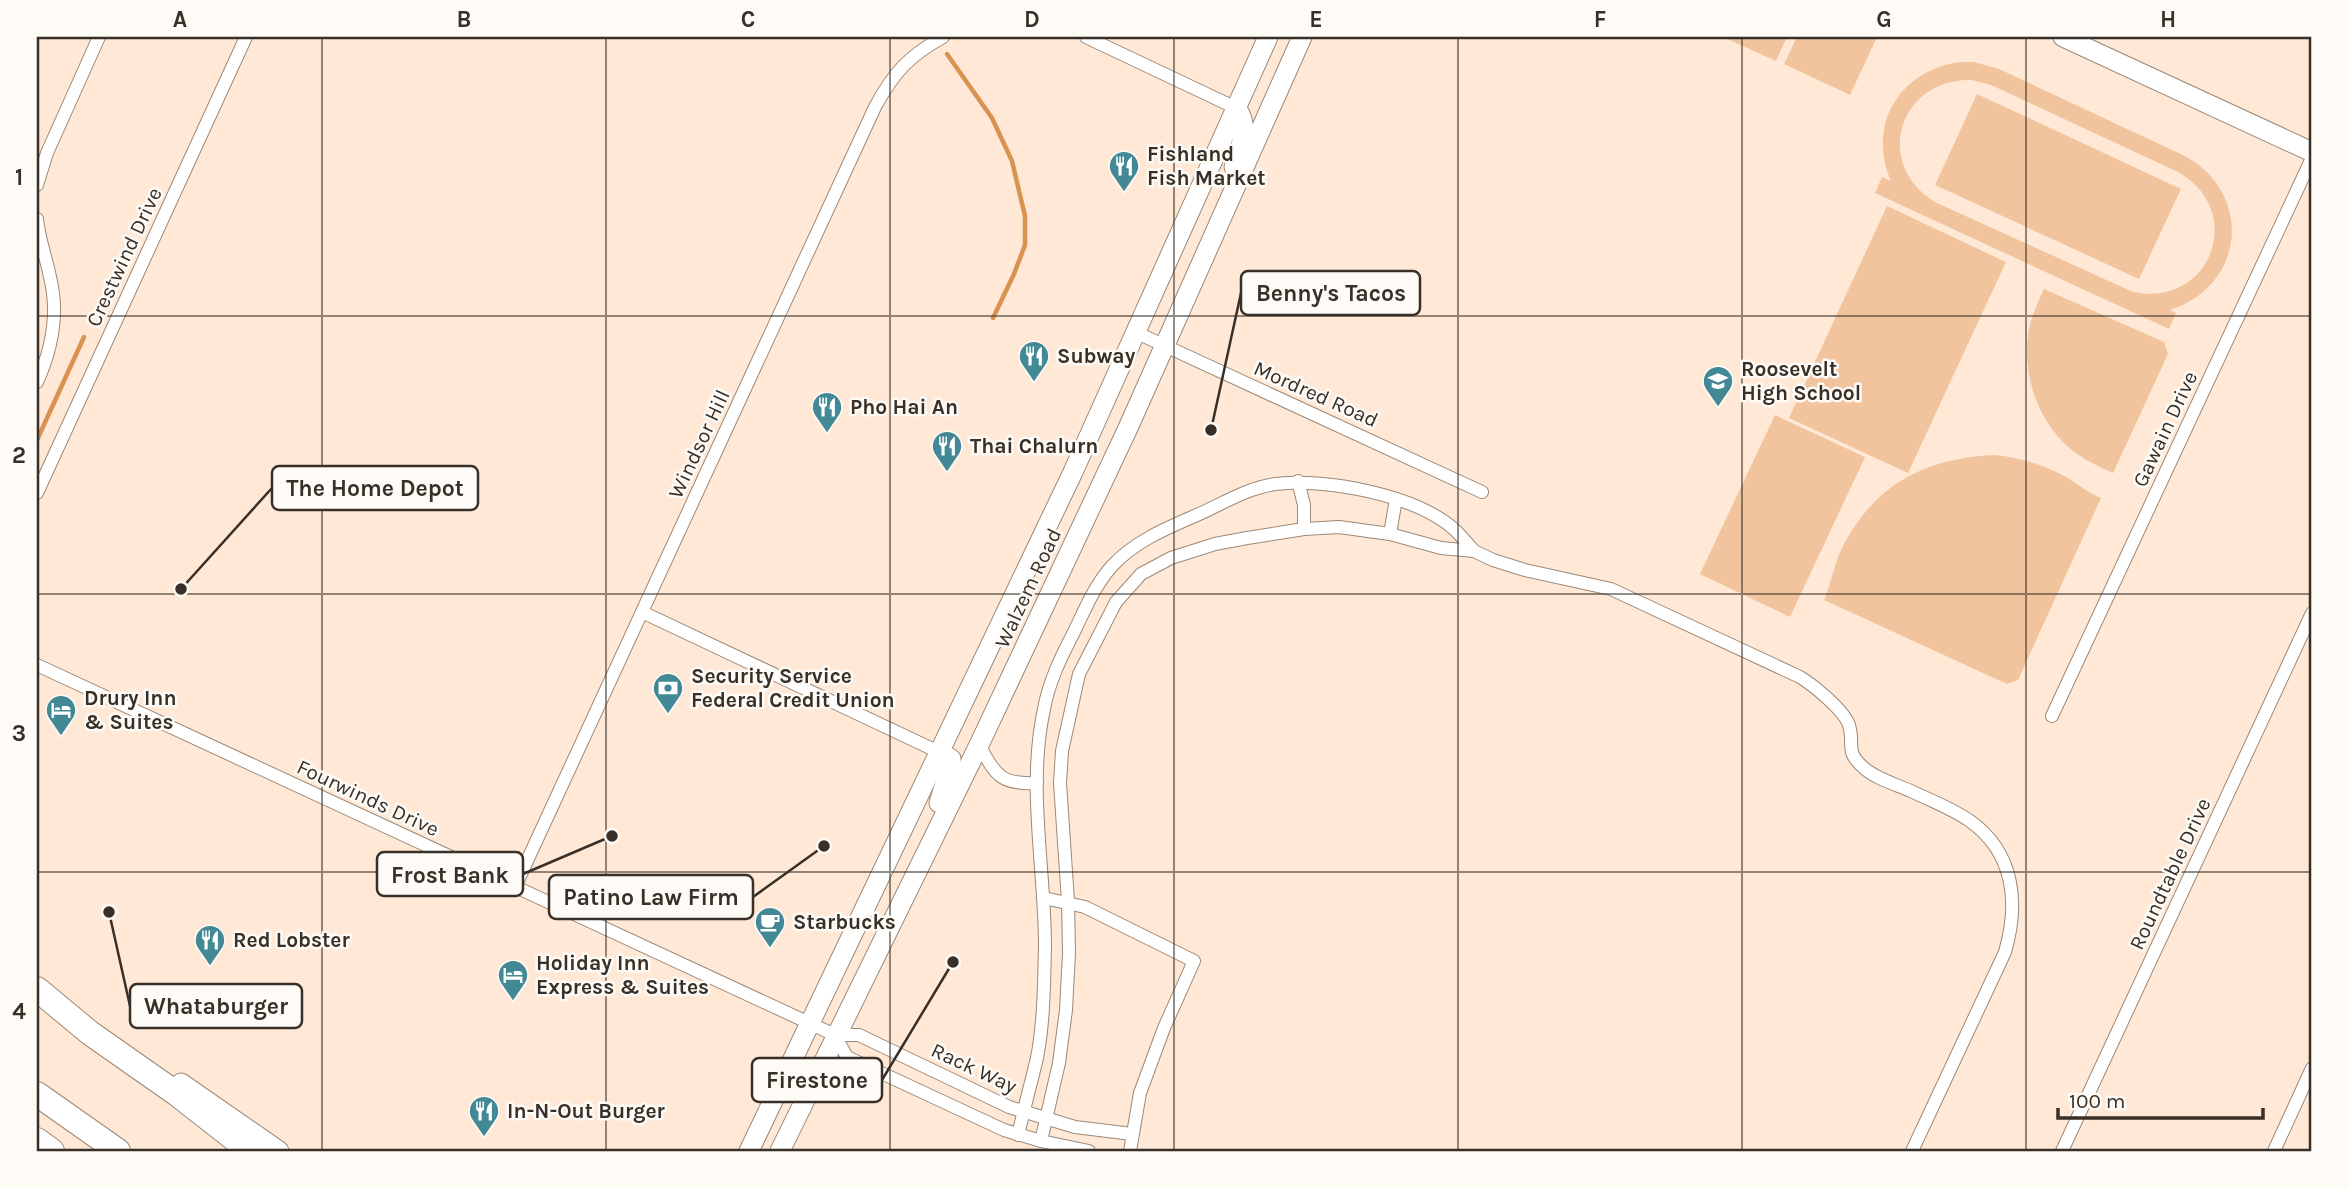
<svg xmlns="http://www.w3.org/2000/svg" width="2349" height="1188" viewBox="0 0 2349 1188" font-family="Karla,sans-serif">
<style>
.green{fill:#f1c49e;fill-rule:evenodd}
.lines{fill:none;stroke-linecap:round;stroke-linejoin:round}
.stream{stroke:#d99251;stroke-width:4.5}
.street-casing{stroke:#9c8877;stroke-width:14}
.secondary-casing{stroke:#9c8877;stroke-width:21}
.highway-casing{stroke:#9c8877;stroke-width:26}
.street{stroke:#fff;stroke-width:12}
.secondary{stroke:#fff;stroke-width:19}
.highway{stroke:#fff;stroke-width:24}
.grid{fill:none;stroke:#372f28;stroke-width:2;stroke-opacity:0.55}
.labels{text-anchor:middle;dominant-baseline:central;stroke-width:5;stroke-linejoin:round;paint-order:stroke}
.poi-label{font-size:21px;font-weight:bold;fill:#372f28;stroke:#fefaf6;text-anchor:start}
.street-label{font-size:21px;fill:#372f28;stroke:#fefaf6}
.leader{fill:none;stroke:#372f28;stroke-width:2.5}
.callout-dot{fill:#372f28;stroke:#fefaf6;stroke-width:2.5}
.callout{fill:#fefaf6;stroke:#372f28;stroke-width:2.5}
.callout-label{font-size:23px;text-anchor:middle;font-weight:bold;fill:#372f28}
.neatline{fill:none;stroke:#372f28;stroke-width:2.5}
.grid-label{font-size:23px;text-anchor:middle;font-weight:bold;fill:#372f28}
</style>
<rect width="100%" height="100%" fill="#ffe9d6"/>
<g class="green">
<polygon points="1723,37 1787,37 1776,61"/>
<polygon points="1797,37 1877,37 1850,95 1784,64"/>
<path d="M 1961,62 L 1974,62 L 1999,69 L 2185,156 C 2254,194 2245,286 2170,310 L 2176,313 L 2169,329 L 1875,193 L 1882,177 L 1891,181 C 1866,124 1901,69 1961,62 ZM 1972,80 L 1991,85 L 2178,172 C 2247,211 2211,308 2133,292 L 1937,203 C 1872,166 1898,78 1972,80 Z"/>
<polygon points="1977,94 2181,189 2139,279 1935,185"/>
<polygon points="1887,206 2006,262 1908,473 1789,418"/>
<path d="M 2044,289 L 2164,342 L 2168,354 L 2113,473 C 2095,465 2076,456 2062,441 C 2036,414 2023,373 2028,335 C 2030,319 2037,304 2044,289 Z"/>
<polygon points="1775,415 1865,457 1790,617 1700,574"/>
<path d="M 1995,455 C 2022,458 2044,465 2068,478 C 2079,485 2088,493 2101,498 L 2018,680 L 2007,684 L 1824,600 C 1832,582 1834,562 1844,544 C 1877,482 1928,458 1995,455 Z"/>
</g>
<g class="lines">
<g class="stream">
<polyline points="947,54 992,118 1012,161 1025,216 1025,245 1014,274 993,318"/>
<polyline points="37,440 84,337"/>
</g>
<g class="street-casing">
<g id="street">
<polyline points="1086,37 1236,108"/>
<polyline points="37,185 47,153 99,37"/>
<path d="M 37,219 C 39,239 46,257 50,277 C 59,313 52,349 37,382"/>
<polyline points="1135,332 1482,492"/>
<polyline points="1298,481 1304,505 1304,529"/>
<polyline points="37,493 246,37"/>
<polyline points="1390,534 1396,499"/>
<polyline points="642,612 941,753"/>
<polyline points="37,665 835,1035 859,1035 1009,1107 1075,1127 1132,1134"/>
<polyline points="2052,716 2312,158"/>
<path d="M 979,745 C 996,775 1000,785 1037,783"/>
<path d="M 515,887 L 875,107 C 894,72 909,56 943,37"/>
<polyline points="1044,898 1085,907 1194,961 1164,1028 1140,1093 1130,1151"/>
<polyline points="835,1035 847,1057 1004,1130 1041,1141 1089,1151"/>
<path d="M 1018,1135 C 1024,1109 1031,1083 1037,1058 C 1044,1022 1044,983 1045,947 C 1045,868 1027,787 1044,709 C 1049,681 1062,655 1075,630 C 1085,609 1095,585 1112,566 C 1135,541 1167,528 1197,515 C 1222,504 1249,487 1276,484 C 1326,478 1418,495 1456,531 C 1462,537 1468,544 1474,551"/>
<path d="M 1041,1141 L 1059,1063 L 1066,1010 L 1069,953 L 1068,901 L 1060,783 L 1062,751 L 1079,674 L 1116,602 L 1141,574 L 1171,558 L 1215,544 L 1247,538 L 1304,529 L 1339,527 L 1390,534 L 1441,548 L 1474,551 L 1493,560 L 1525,570 L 1611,589 L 1800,677 C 1813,685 1844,710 1849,725 C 1855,745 1844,751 1864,768 C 1876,779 1898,785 1913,792 C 1932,801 1953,809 1970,821 C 2015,853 2019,904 2005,952 L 1912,1151"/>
<polyline points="2062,1151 2312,613"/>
<polyline points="2274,1151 2312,1068"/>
</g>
</g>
<g class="secondary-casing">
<g id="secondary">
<polyline points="2063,37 2312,152"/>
<path d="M 1234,167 C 1240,146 1251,127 1236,108"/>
<polyline points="939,803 951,764 951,759 941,753"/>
<polyline points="181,1083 279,1151"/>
<polyline points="749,1151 1073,472 1268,37"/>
<polyline points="780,1151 979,745 1128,428 1302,37"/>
</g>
</g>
<g class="highway-casing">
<g id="highway">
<polyline points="37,989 90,1033 177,1094 250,1151"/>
<polyline points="37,1094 118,1151"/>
<polyline points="37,1140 52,1151"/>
</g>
</g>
<use href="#street" class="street"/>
<use href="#secondary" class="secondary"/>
<use href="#highway" class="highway"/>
</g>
<path class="grid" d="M 322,37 L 322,1151M 606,37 L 606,1151M 890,37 L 890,1151M 1174,37 L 1174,1151M 1458,37 L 1458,1151M 1742,37 L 1742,1151M 2026,37 L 2026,1151M 37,316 L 2312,316M 37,594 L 2312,594M 37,872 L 2312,872"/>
<defs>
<g id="restaurant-pin" transform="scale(1.575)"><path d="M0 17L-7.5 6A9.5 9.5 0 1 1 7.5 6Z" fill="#438895" stroke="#fefaf6"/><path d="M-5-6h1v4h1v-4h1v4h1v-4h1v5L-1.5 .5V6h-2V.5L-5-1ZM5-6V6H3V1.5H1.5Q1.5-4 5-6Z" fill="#fff"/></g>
<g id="school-pin" transform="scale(1.575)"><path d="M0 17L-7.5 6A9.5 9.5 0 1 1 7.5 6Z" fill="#438895" stroke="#fefaf6"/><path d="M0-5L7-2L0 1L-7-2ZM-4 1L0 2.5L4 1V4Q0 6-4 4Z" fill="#fff"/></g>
<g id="bank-pin" transform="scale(1.575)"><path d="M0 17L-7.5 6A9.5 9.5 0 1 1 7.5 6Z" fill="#438895" stroke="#fefaf6"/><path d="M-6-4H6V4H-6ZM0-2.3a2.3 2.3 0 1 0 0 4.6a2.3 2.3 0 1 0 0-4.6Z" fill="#fff"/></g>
<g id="hotel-pin" transform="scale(1.575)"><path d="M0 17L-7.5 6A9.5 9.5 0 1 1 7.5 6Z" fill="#438895" stroke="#fefaf6"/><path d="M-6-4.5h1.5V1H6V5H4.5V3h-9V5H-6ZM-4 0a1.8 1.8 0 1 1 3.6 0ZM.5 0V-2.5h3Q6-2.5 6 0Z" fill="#fff"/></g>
<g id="cafe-pin" transform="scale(1.575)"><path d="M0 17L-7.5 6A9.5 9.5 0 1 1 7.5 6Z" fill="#438895" stroke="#fefaf6"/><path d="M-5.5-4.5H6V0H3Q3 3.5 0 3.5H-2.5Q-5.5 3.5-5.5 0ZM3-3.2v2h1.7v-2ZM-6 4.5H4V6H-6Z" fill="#fff"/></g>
</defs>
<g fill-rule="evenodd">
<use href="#restaurant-pin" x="1124" y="166"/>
<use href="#restaurant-pin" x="1034" y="356"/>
<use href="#school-pin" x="1718" y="381"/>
<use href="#restaurant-pin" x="827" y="407"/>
<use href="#restaurant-pin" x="947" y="446"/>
<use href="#bank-pin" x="668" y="688"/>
<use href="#hotel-pin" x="61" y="710"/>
<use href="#cafe-pin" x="770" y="922"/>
<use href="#restaurant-pin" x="210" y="940"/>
<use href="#hotel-pin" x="513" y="975"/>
<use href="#restaurant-pin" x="484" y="1111"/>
</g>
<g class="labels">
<g class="poi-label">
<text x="1147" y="154">Fishland<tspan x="1147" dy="24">Fish Market</tspan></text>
<text x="1057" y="356">Subway</text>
<text x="1741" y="369">Roosevelt<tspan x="1741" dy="24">High School</tspan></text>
<text x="850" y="407">Pho Hai An</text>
<text x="970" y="446">Thai Chalurn</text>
<text x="691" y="676">Security Service<tspan x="691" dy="24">Federal Credit Union</tspan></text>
<text x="84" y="698">Drury Inn<tspan x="84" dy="24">&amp; Suites</tspan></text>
<text x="793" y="922">Starbucks</text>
<text x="233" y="940">Red Lobster</text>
<text x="536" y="963">Holiday Inn<tspan x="536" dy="24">Express &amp; Suites</tspan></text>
<text x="507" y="1111">In-N-Out Burger</text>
</g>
<g class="street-label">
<text transform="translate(124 257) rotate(-65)">Crestwind Drive</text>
<text transform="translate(1316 394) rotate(24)">Mordred Road</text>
<text transform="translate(2165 429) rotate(-65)">Gawain Drive</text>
<text transform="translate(699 444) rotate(-65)">Windsor Hill</text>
<text transform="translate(1028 588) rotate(-65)">Walzem Road</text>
<text transform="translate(368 798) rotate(25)">Fourwinds Drive</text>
<text transform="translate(2170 874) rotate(-65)">Roundtable Drive</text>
<text transform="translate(974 1068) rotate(25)">Rack Way</text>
</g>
</g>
<path class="leader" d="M1211 430L1241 293M181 589L272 488M612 836L523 874M824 846L753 897M109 912L130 1006M953 962L882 1080"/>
<g class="callout-dot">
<circle cx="1211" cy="430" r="7"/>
<circle cx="181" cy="589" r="7"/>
<circle cx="612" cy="836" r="7"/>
<circle cx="824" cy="846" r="7"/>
<circle cx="109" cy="912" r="7"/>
<circle cx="953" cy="962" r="7"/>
</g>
<g class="callout">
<rect x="1241" y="271" width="179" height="44" rx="7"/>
<rect x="272" y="466" width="206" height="44" rx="7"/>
<rect x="377" y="852" width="146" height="44" rx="7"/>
<rect x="549" y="875" width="204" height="44" rx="7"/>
<rect x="130" y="984" width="172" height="44" rx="7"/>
<rect x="752" y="1058" width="130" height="44" rx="7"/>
</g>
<g class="callout-label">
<text x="1331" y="301">Benny's Tacos</text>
<text x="375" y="496">The Home Depot</text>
<text x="450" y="883">Frost Bank</text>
<text x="651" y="905">Patino Law Firm</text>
<text x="216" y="1014">Whataburger</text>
<text x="817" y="1088">Firestone</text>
</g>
<rect width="2349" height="1188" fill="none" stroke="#fefaf6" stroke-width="77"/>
<path d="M2058 1108v10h205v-10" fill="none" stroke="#372f28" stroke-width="3.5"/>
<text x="2069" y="1108" font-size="21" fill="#372f28" stroke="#fefaf6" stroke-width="5" paint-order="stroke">100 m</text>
<rect x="38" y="38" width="2272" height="1112" class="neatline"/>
<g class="grid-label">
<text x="180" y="27">A</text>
<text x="464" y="27">B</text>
<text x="748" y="27">C</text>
<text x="1032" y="27">D</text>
<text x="1316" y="27">E</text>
<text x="1600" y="27">F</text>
<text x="1884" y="27">G</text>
<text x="2168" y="27">H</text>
<text x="19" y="185">1</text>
<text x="19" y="463">2</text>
<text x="19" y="741">3</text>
<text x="19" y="1019">4</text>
</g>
</svg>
